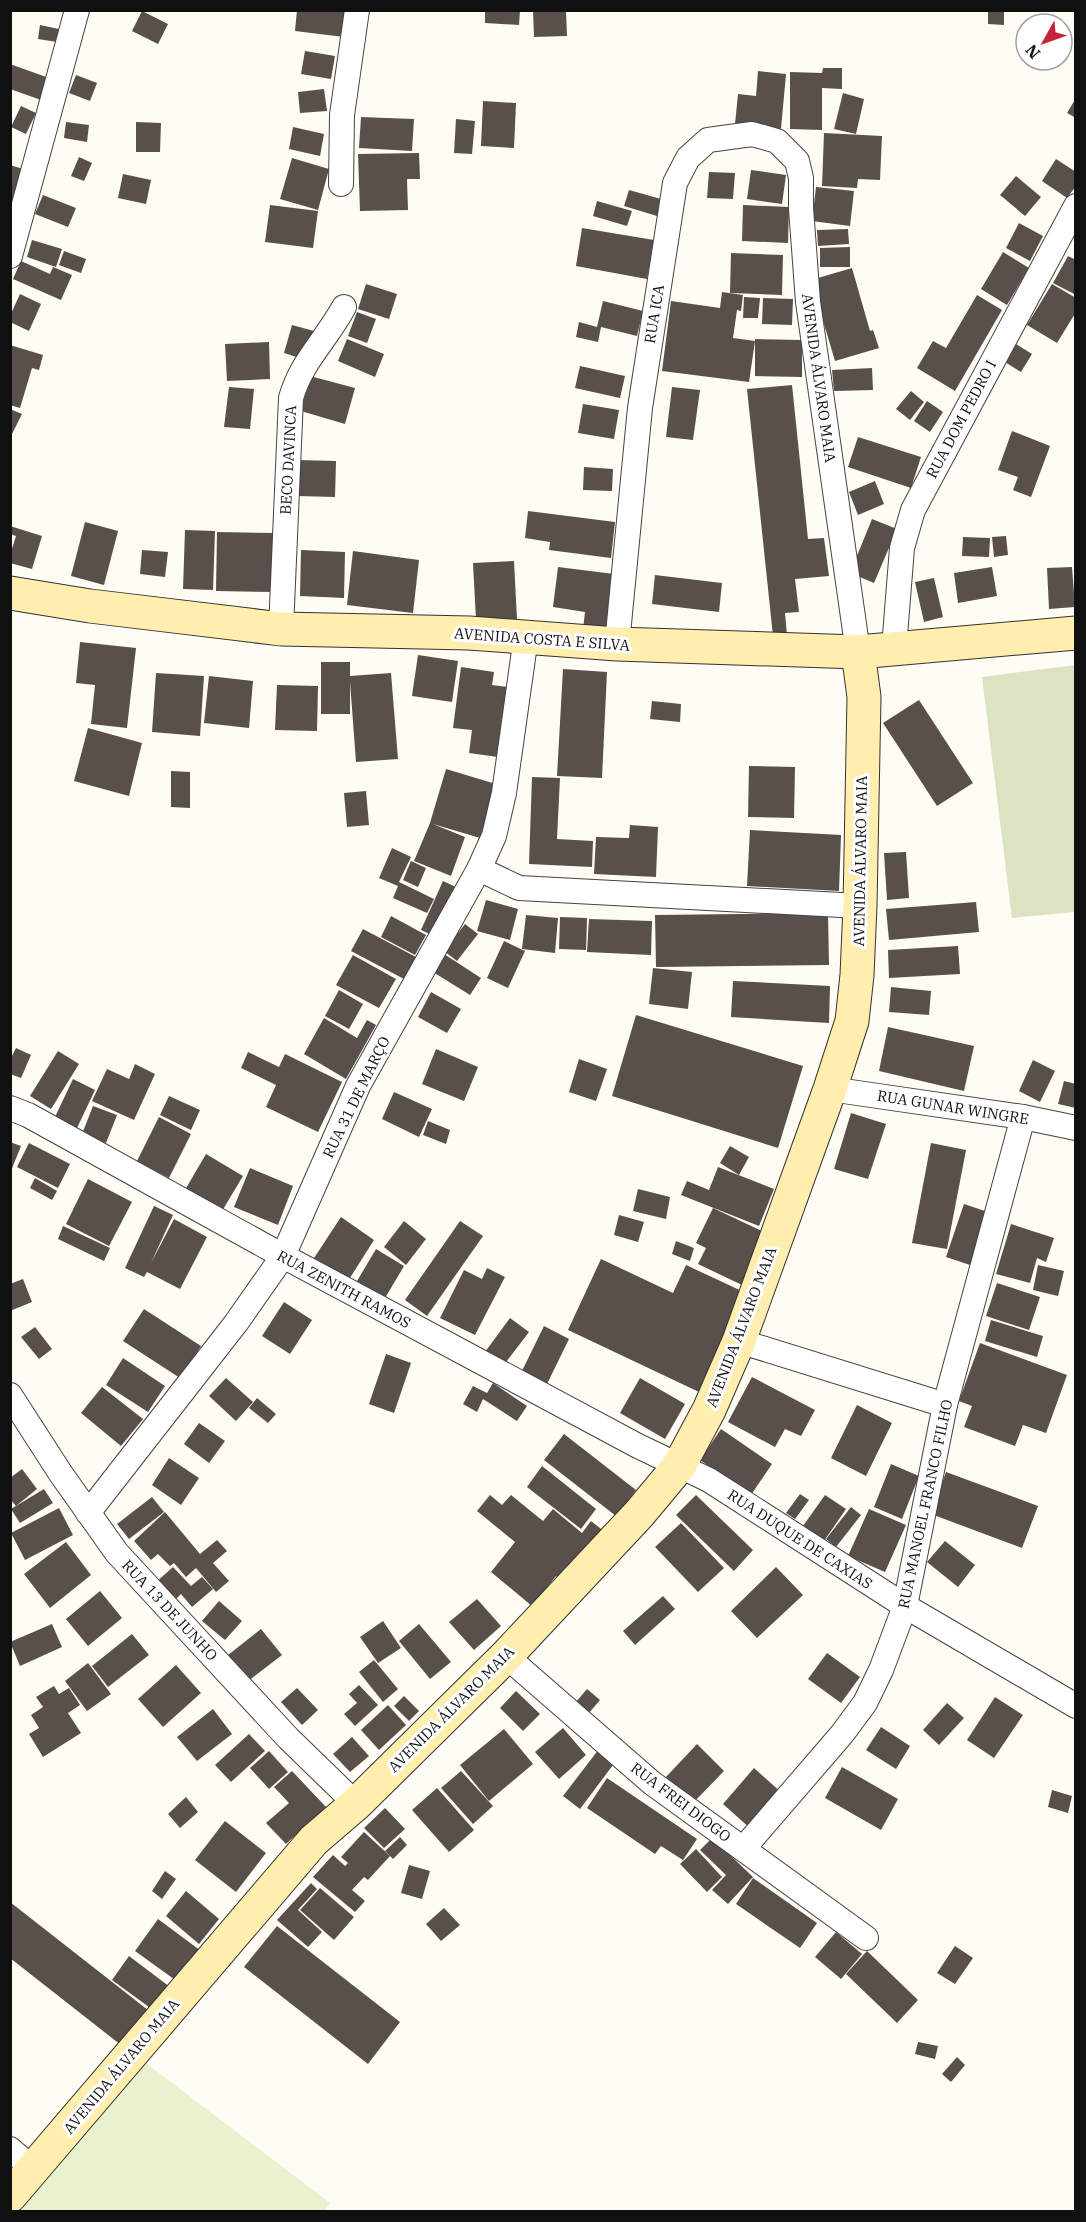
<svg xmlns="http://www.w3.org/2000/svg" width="1086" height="2222" viewBox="0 0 1086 2222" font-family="'IBM Plex Serif',serif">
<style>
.cemetery{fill:#dbe3c3}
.pitch{fill:#e9f2ce}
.building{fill:#59504c}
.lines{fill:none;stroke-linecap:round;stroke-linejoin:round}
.street-casing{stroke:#434343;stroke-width:26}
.secondary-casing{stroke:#323232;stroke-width:35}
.street{stroke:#fff;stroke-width:24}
.secondary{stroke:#ffeeae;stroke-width:33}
.labels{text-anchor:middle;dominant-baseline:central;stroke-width:6;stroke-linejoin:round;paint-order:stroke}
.street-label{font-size:15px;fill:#101010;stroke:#fff}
</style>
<rect width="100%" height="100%" fill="#fffcf3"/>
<polygon class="cemetery" points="1075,665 1075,912 1012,918 982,677"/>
<polygon class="pitch" points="142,2060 330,2203 323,2212 18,2212"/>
<g class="building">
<polygon points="297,10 347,10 344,37 295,31"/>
<polygon points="485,10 520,10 519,25 485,23"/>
<polygon points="533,10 566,10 567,36 534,37"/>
<polygon points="988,10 1004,10 1004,25 988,24"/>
<polygon points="142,11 168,24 158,44 132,31"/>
<polygon points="40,25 59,29 57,42 38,39"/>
<polygon points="305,51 335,56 331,79 301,74"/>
<polygon points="10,64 49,78 41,100 10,89"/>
<polygon points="823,68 842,68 842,89 822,88 822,130 790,129 790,72 822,73"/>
<polygon points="758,71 786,74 781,129 735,124 738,94 756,96"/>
<polygon points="76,75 97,83 90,101 69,93"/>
<polygon points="324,89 327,111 300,113 298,92"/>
<polygon points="843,93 864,99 856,134 834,129"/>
<polygon points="1076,98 1076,118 1067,113"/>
<polygon points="483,101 516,103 514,148 481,146"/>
<polygon points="21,106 36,113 26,134 11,127"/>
<polygon points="361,117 414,119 412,151 359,148"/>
<polygon points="456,119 475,121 472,154 454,153"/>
<polygon points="66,122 89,125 87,142 64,138"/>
<polygon points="136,122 161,123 160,152 136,152"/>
<polygon points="293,127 324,134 320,156 289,149"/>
<polygon points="824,133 882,136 880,180 858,179 857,188 822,186"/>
<polygon points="419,153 420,179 407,179 408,210 360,211 358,154"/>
<polygon points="79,157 92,163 84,181 71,176"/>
<polygon points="292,158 329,169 318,210 280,199"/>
<polygon points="1056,159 1076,172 1076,186 1067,198 1042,181"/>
<polygon points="10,165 23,169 13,205 10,205"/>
<polygon points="751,170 786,175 782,204 747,199"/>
<polygon points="709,172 735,173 733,199 707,198"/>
<polygon points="123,174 151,180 146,204 118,198"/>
<polygon points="1016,176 1041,197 1025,216 1000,195"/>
<polygon points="816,187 854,191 850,226 812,221"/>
<polygon points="629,190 661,199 657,216 624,206"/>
<polygon points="43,195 76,208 68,227 35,214"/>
<polygon points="597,201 632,211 627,226 593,216"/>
<polygon points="270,205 318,211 313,248 265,242"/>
<polygon points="743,205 789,207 788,243 742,241"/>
<polygon points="1019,223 1043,236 1030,261 1006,248"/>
<polygon points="582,228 654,240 647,279 576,266"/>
<polygon points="848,229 849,244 818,246 817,230"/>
<polygon points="32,240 62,249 56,267 27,257"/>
<polygon points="850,247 850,267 820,267 820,248"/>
<polygon points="64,251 86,259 81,273 59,265"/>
<polygon points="1003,252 1029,268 1007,305 981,289"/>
<polygon points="731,253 783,255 782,295 730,293"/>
<polygon points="1068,256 1076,260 1076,295 1053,283"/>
<polygon points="21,261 50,274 53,267 72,275 61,300 13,279"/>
<polygon points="852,268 870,331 873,330 879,348 835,361 811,280"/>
<polygon points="366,284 397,294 389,319 358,309"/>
<polygon points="1052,284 1076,298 1076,312 1057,343 1027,325"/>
<polygon points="722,292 743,295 741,311 737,310 733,338 755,341 749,382 662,371 671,301 720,308"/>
<polygon points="20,294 41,304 29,331 10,322 10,316"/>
<polygon points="977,295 1002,310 955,391 917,368 933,341 946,348"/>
<polygon points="744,297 760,298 758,318 743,318"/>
<polygon points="763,298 793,299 792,325 762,324"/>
<polygon points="603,301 643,311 637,336 601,327 598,342 576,337 579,322 597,327"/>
<polygon points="357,312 376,319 367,343 348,336"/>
<polygon points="292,325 314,331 306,360 284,353"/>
<polygon points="347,339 384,354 375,377 338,361"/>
<polygon points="755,339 802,340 802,377 755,376"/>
<polygon points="269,342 270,379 227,381 225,344"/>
<polygon points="1016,344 1032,354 1021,372 1005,362"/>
<polygon points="10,345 43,355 39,370 32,368 20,408 10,405"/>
<polygon points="580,366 625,376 620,398 575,388"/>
<polygon points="872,368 873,390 834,391 832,370"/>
<polygon points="310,376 355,388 345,424 301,411"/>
<polygon points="792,385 808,539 824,538 829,576 795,579 799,612 785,613 787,635 773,636 747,389"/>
<polygon points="229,387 254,389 250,429 224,427"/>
<polygon points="672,387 700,390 693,440 666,437"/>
<polygon points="911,391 924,402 910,420 896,409"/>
<polygon points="927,401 943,412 930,432 914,421"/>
<polygon points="583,404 619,410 614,439 578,433"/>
<polygon points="10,409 22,414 10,438"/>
<polygon points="1012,431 1050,446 1031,497 1013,490 1018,477 998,470"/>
<polygon points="858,437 921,457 911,488 848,467"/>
<polygon points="297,460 336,461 335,497 296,496"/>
<polygon points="584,467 613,469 612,491 583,490"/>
<polygon points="875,481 884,504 858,515 849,492"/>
<polygon points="528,511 615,522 611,558 549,550 550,542 525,538"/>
<polygon points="872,519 897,529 874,583 850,573"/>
<polygon points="85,522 118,531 104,585 71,576"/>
<polygon points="10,526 42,536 32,569 10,563 10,555 16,536 10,534"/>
<polygon points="185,530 215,531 213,590 183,589"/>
<polygon points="217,532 275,533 274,592 216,591"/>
<polygon points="1006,536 1008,555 994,557 992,537"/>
<polygon points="963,537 990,538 989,557 962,556"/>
<polygon points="142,550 168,552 165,577 140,574"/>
<polygon points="301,550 345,552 344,598 300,596"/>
<polygon points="353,551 419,560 413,613 347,605"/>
<polygon points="514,561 517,619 476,620 473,563"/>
<polygon points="558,567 614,574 607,632 583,629 585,612 553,607"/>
<polygon points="992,567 997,596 958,603 954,573"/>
<polygon points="1072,567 1075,607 1049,609 1047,568"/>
<polygon points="655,575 722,583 719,612 652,604"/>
<polygon points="934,578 943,617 924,622 915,582"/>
<polygon points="80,642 136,648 127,728 91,724 95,685 76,683"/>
<polygon points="418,655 458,661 452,702 412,696"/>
<polygon points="321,662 350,662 350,676 391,673 398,759 356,762 350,682 350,714 321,714"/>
<polygon points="461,667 494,672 492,685 508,687 498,757 469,753 472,730 453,728"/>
<polygon points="563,669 607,672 602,778 557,776"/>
<polygon points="156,673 204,676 200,736 152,732"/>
<polygon points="209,676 253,681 249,728 204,723"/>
<polygon points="277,685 318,686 317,731 275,730"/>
<polygon points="919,700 973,783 937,806 883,723"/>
<polygon points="652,701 681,704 680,722 650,719"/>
<polygon points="88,728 142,743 129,796 74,781"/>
<polygon points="749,766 795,767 794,818 748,817"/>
<polygon points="446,769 496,784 480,838 433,824 465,837 451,876 414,861 430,823"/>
<polygon points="171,771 190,772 190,808 171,807"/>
<polygon points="532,777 560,778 557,839 593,841 592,867 529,864"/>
<polygon points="366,791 369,825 347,827 344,793"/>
<polygon points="630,825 658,827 656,877 594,874 596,837 629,838"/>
<polygon points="750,830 841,835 839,891 747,886"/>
<polygon points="392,848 411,857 399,882 434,899 427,913 393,898 398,886 379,878"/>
<polygon points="906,852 909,898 887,900 884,853"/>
<polygon points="411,861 426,868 418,887 403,880"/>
<polygon points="443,881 458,888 436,937 421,930"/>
<polygon points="486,900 518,909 510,940 477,931"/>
<polygon points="976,902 979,932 889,940 886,909"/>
<polygon points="828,913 829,965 656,967 655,915"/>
<polygon points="526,915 558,918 555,953 522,949"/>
<polygon points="391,916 426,935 415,955 381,937"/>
<polygon points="560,917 587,918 586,950 559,949"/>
<polygon points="589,919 652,921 651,955 587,952"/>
<polygon points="465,924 478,934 457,961 444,951"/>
<polygon points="363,929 416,957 404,979 351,951"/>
<polygon points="504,941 525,951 508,988 487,978"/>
<polygon points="958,946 960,974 889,978 888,950"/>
<polygon points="444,954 481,978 470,995 433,972"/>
<polygon points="353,955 396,979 379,1008 336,985"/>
<polygon points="653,968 692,972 688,1009 649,1004"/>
<polygon points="733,981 830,986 829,1023 731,1017"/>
<polygon points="891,987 931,991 929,1015 889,1012"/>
<polygon points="339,990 363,1004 349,1029 325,1016"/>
<polygon points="431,992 461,1009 447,1033 418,1017"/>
<polygon points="636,1015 803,1066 778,1148 612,1096"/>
<polygon points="324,1018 357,1038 367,1020 376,1025 346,1079 304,1054"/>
<polygon points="888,1027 974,1046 964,1091 879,1071"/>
<polygon points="16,1048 31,1055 21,1078 10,1074 10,1060"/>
<polygon points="436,1049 478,1067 464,1101 422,1084"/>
<polygon points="58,1051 79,1064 51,1109 30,1096"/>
<polygon points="248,1052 279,1067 285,1054 342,1082 318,1132 266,1107 276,1085 241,1068"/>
<polygon points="579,1059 607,1069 596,1101 569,1092"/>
<polygon points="1033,1060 1055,1071 1040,1102 1019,1091"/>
<polygon points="135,1064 155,1074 134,1120 92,1101 107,1069 129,1079"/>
<polygon points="73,1079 95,1090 77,1128 55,1117"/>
<polygon points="1064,1081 1076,1084 1076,1108 1058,1104"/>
<polygon points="394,1092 432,1109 419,1137 382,1119"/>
<polygon points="169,1096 200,1110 191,1130 160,1115"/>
<polygon points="93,1106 117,1115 106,1143 82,1134"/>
<polygon points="851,1113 886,1124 868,1179 834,1169"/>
<polygon points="159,1117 191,1134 169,1178 137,1161"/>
<polygon points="428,1121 450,1130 446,1144 423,1135"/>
<polygon points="10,1142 21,1146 11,1171 10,1171"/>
<polygon points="29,1143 70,1164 58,1188 17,1167"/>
<polygon points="931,1143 966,1150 947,1249 912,1243"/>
<polygon points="730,1146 749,1157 739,1175 720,1163"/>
<polygon points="206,1154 243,1176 222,1211 185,1190"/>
<polygon points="718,1167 774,1189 759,1226 681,1195 687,1181 709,1190"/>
<polygon points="250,1168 293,1186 278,1225 234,1207"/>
<polygon points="35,1178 57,1191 52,1200 30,1188"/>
<polygon points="88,1179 132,1202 109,1246 66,1224"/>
<polygon points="638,1189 670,1197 666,1219 633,1211"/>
<polygon points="964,1204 994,1214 976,1267 946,1257"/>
<polygon points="154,1206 173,1215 151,1263 174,1219 207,1237 180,1289 147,1272 144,1277 125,1268"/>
<polygon points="713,1208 766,1233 742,1285 698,1264 706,1248 696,1243"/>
<polygon points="619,1215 644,1222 638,1242 614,1235"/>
<polygon points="341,1217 374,1240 348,1281 314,1258"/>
<polygon points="404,1221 426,1239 406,1265 384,1247"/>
<polygon points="460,1221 483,1236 427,1316 405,1300"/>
<polygon points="1011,1224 1054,1238 1046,1262 1037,1258 1030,1283 996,1274"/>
<polygon points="63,1226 110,1248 104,1261 58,1239"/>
<polygon points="676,1241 694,1248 690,1261 672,1254"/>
<polygon points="376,1249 404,1266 385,1298 357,1281"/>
<polygon points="601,1259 673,1293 686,1265 746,1293 699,1392 568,1330"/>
<polygon points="1038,1265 1064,1271 1058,1296 1033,1290"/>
<polygon points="487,1268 505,1277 475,1335 440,1318 464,1270 482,1279"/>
<polygon points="23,1279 32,1302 10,1311 10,1284"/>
<polygon points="997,1283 1040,1297 1029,1330 986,1316"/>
<polygon points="284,1302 312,1320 290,1354 262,1336"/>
<polygon points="144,1309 201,1346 180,1378 123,1341"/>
<polygon points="510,1318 529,1332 503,1366 485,1352"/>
<polygon points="991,1320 1043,1336 1037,1357 985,1341"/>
<polygon points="544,1326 569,1339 546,1386 521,1373"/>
<polygon points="35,1327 52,1349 39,1359 21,1337"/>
<polygon points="980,1343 1067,1375 1046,1433 1023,1425 1015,1446 964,1427 972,1406 959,1401"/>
<polygon points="386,1354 411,1363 394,1413 369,1404"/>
<polygon points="123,1358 165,1386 148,1412 106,1385"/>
<polygon points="752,1377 815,1410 801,1436 785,1429 775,1447 728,1422"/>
<polygon points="226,1378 253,1402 236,1421 209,1396"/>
<polygon points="640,1378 685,1404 665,1439 620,1413"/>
<polygon points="493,1383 527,1406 517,1421 483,1399 477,1412 463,1404 473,1386 487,1393"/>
<polygon points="102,1387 143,1419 121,1446 81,1413"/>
<polygon points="257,1398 276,1414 268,1423 249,1408"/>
<polygon points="857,1405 892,1423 866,1476 831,1458"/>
<polygon points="199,1423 225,1441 209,1463 184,1444"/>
<polygon points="721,1429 772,1464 751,1495 700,1460"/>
<polygon points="564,1434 636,1490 616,1516 544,1460"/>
<polygon points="169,1458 199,1478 181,1505 152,1485"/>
<polygon points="891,1464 919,1476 902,1519 874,1507"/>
<polygon points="542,1466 596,1509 581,1529 527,1487"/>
<polygon points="22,1469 37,1489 16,1506 10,1499 10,1478"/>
<polygon points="946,1472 1038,1506 1022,1548 931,1514"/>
<polygon points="44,1489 53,1503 20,1523 11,1509"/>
<polygon points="800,1494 809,1500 795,1519 786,1513"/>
<polygon points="490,1495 502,1505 511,1495 543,1521 553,1509 582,1533 591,1521 605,1532 565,1583 556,1576 532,1606 491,1572 515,1542 477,1511"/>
<polygon points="696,1495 753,1550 734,1571 676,1515"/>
<polygon points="825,1495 846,1509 824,1541 803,1526"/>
<polygon points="152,1497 164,1512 129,1539 117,1524"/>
<polygon points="851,1507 861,1515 836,1547 826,1539"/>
<polygon points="59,1508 73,1535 25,1560 11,1533"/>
<polygon points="869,1509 906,1525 885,1572 848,1556"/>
<polygon points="165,1512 200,1554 217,1540 227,1551 213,1563 229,1581 216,1592 196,1568 186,1577 174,1563 170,1566 158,1554 151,1560 134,1541"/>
<polygon points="681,1523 724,1568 698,1592 655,1547"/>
<polygon points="945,1541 975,1565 958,1587 927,1562"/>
<polygon points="66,1542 91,1575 50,1608 24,1574"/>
<polygon points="173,1567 191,1586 202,1577 213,1589 192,1607 181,1594 172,1603 155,1583"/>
<polygon points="776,1567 803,1595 757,1638 731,1611"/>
<polygon points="100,1591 122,1618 88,1646 66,1619"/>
<polygon points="663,1596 675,1609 635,1645 623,1631"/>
<polygon points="477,1599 501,1626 474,1650 449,1622"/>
<polygon points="219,1601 242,1621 225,1640 202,1621"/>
<polygon points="383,1621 401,1648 378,1663 360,1637"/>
<polygon points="52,1624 62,1647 20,1666 10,1642"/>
<polygon points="419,1624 451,1662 430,1679 399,1641"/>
<polygon points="261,1629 282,1655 248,1681 228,1655"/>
<polygon points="132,1634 149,1655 108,1687 92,1666"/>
<polygon points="827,1653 860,1677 841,1703 808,1679"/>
<polygon points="374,1660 398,1689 383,1702 359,1672"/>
<polygon points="88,1663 111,1694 87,1711 65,1681"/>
<polygon points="176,1665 201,1693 163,1727 138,1699"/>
<polygon points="359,1685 378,1705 355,1726 344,1714 357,1703 349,1694"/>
<polygon points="54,1686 59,1694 69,1688 80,1705 68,1713 81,1733 43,1757 29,1734 39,1728 31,1715 43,1707 36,1697"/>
<polygon points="297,1688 318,1710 302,1725 281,1702"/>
<polygon points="587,1689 600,1700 589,1713 576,1702"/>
<polygon points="516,1691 540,1714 523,1731 500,1708"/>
<polygon points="404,1696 419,1711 409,1721 394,1706"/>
<polygon points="995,1697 1023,1715 994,1758 967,1740"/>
<polygon points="947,1703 964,1718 939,1745 923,1730"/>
<polygon points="388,1705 406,1725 379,1750 361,1730"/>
<polygon points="213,1709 232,1734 197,1761 177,1737"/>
<polygon points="881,1727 910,1746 896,1769 866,1750"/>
<polygon points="563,1728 586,1755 559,1779 535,1752"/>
<polygon points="504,1729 533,1764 489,1801 460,1765"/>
<polygon points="249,1734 265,1751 231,1782 215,1765"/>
<polygon points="352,1737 369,1756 350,1772 333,1754"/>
<polygon points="697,1744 724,1771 693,1803 666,1777"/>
<polygon points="599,1749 616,1761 580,1809 563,1796"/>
<polygon points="269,1751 288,1772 269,1789 250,1768"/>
<polygon points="842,1767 898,1799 881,1830 825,1798"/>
<polygon points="754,1768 783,1794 751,1829 723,1804"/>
<polygon points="292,1771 326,1807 286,1844 266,1823 289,1803 274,1787"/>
<polygon points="461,1771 493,1806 473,1824 441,1788"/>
<polygon points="607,1778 697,1839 683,1860 661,1846 655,1854 587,1808"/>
<polygon points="437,1788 474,1830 449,1852 412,1810"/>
<polygon points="1052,1790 1072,1796 1068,1813 1048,1807"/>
<polygon points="186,1797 198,1812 180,1828 168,1814"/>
<polygon points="385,1808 405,1829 384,1848 364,1828"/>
<polygon points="225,1821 266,1853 236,1892 195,1860"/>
<polygon points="364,1832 390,1856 368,1880 364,1877 352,1890 365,1901 355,1912 313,1877 333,1855 345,1866 348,1863 341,1857"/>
<polygon points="400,1837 407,1845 393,1859 385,1851"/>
<polygon points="712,1838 753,1877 728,1904 712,1890 726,1875 700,1850"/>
<polygon points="696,1849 722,1877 707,1892 680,1864"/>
<polygon points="409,1865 430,1871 422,1899 401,1893"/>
<polygon points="165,1871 176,1879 162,1899 152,1891"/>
<polygon points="753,1878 817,1923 800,1948 736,1904"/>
<polygon points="311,1883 317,1889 298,1910 322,1932 308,1947 277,1920"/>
<polygon points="320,1888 354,1917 334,1940 300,1910"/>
<polygon points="186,1891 219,1919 199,1944 166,1916"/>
<polygon points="10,1902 153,2014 126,2049 10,1958"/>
<polygon points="444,1908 460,1925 441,1941 426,1924"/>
<polygon points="158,1919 201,1951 178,1982 135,1951"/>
<polygon points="277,1926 400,2022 368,2064 244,1967"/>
<polygon points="836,1932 862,1954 841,1979 815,1957"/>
<polygon points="955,1946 973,1958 955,1984 937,1973"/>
<polygon points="867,1951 918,2000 897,2023 846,1974"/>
<polygon points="129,1956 170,1987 153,2010 112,1980"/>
<polygon points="918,2042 938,2046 935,2059 915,2054"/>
<polygon points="957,2057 965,2065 951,2082 942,2074"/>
</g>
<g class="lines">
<g class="street-casing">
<g id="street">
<polyline points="341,184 342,115 357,10"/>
<polyline points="10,256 77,10"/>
<path d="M 281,629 L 291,398 C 301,362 326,340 344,307"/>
<polyline points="617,644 640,408 675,183 688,158 708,140 752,134 777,141 797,161 801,178 801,208 808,302 858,652"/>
<polyline points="894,648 902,548 913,510 1076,206"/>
<polyline points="479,869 519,888 860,906"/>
<polyline points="830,1089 1023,1117 1076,1128"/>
<polyline points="10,1108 28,1115 283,1256 638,1446 709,1480 905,1606 1076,1706"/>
<polyline points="739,1341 945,1405"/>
<polyline points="10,1395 61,1474 117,1553 288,1738 356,1804"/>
<polyline points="88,1513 236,1323 283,1256 358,1086 479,869 494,836 504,793 526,637"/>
<polyline points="506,1656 652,1783 866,1938"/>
<polyline points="743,1849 842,1734 865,1703 881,1670 905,1606 945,1405 1023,1117"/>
<polyline points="10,2149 33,2169"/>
</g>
</g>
<g class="secondary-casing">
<g id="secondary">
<polyline points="10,593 90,606 281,629 469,633 617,644 858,652 1076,633"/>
<polyline points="10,2196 314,1840 356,1804 506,1656 639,1514 679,1466 709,1410 739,1341 830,1089 852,1021 857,975 860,906 864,697 858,652"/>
</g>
</g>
<use href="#street" class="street"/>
<use href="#secondary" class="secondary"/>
</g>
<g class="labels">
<g class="street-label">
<text transform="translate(654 314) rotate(-81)">RUA ICA</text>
<text transform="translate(819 378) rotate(82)">AVENIDA ÁLVARO MAIA</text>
<text transform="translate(961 419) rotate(-62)">RUA DOM PEDRO I</text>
<text transform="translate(288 460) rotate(-87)">BECO DAVINCA</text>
<text transform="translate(542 639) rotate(4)">AVENIDA COSTA E SILVA</text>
<text transform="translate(860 861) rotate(-89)">AVENIDA ÁLVARO MAIA</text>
<text transform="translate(356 1097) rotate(-64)">RUA 31 DE MARÇO</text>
<text transform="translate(953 1107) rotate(9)">RUA GUNAR WINGRE</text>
<text transform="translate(344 1289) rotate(28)">RUA ZENITH RAMOS</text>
<text transform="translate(741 1327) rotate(-69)">AVENIDA ÁLVARO MAIA</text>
<text transform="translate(925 1504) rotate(-78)">RUA MANOEL FRANCO FILHO</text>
<text transform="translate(800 1539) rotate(33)">RUA DUQUE DE CAXIAS</text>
<text transform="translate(170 1610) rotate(47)">RUA 13 DE JUNHO</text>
<text transform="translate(451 1709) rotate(-45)">AVENIDA ÁLVARO MAIA</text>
<text transform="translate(681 1802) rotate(37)">RUA FREI DIOGO</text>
<text transform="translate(121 2066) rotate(-50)">AVENIDA ÁLVARO MAIA</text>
</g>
</g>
<rect width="1086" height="2222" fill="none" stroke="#101010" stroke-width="24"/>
<g transform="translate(1044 42) rotate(230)"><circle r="28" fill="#ffffff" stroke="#9f9f9f" stroke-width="1.5"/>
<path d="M0-4.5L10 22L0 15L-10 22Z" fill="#c3253d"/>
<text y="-9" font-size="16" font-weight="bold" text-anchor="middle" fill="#101010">N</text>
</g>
</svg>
